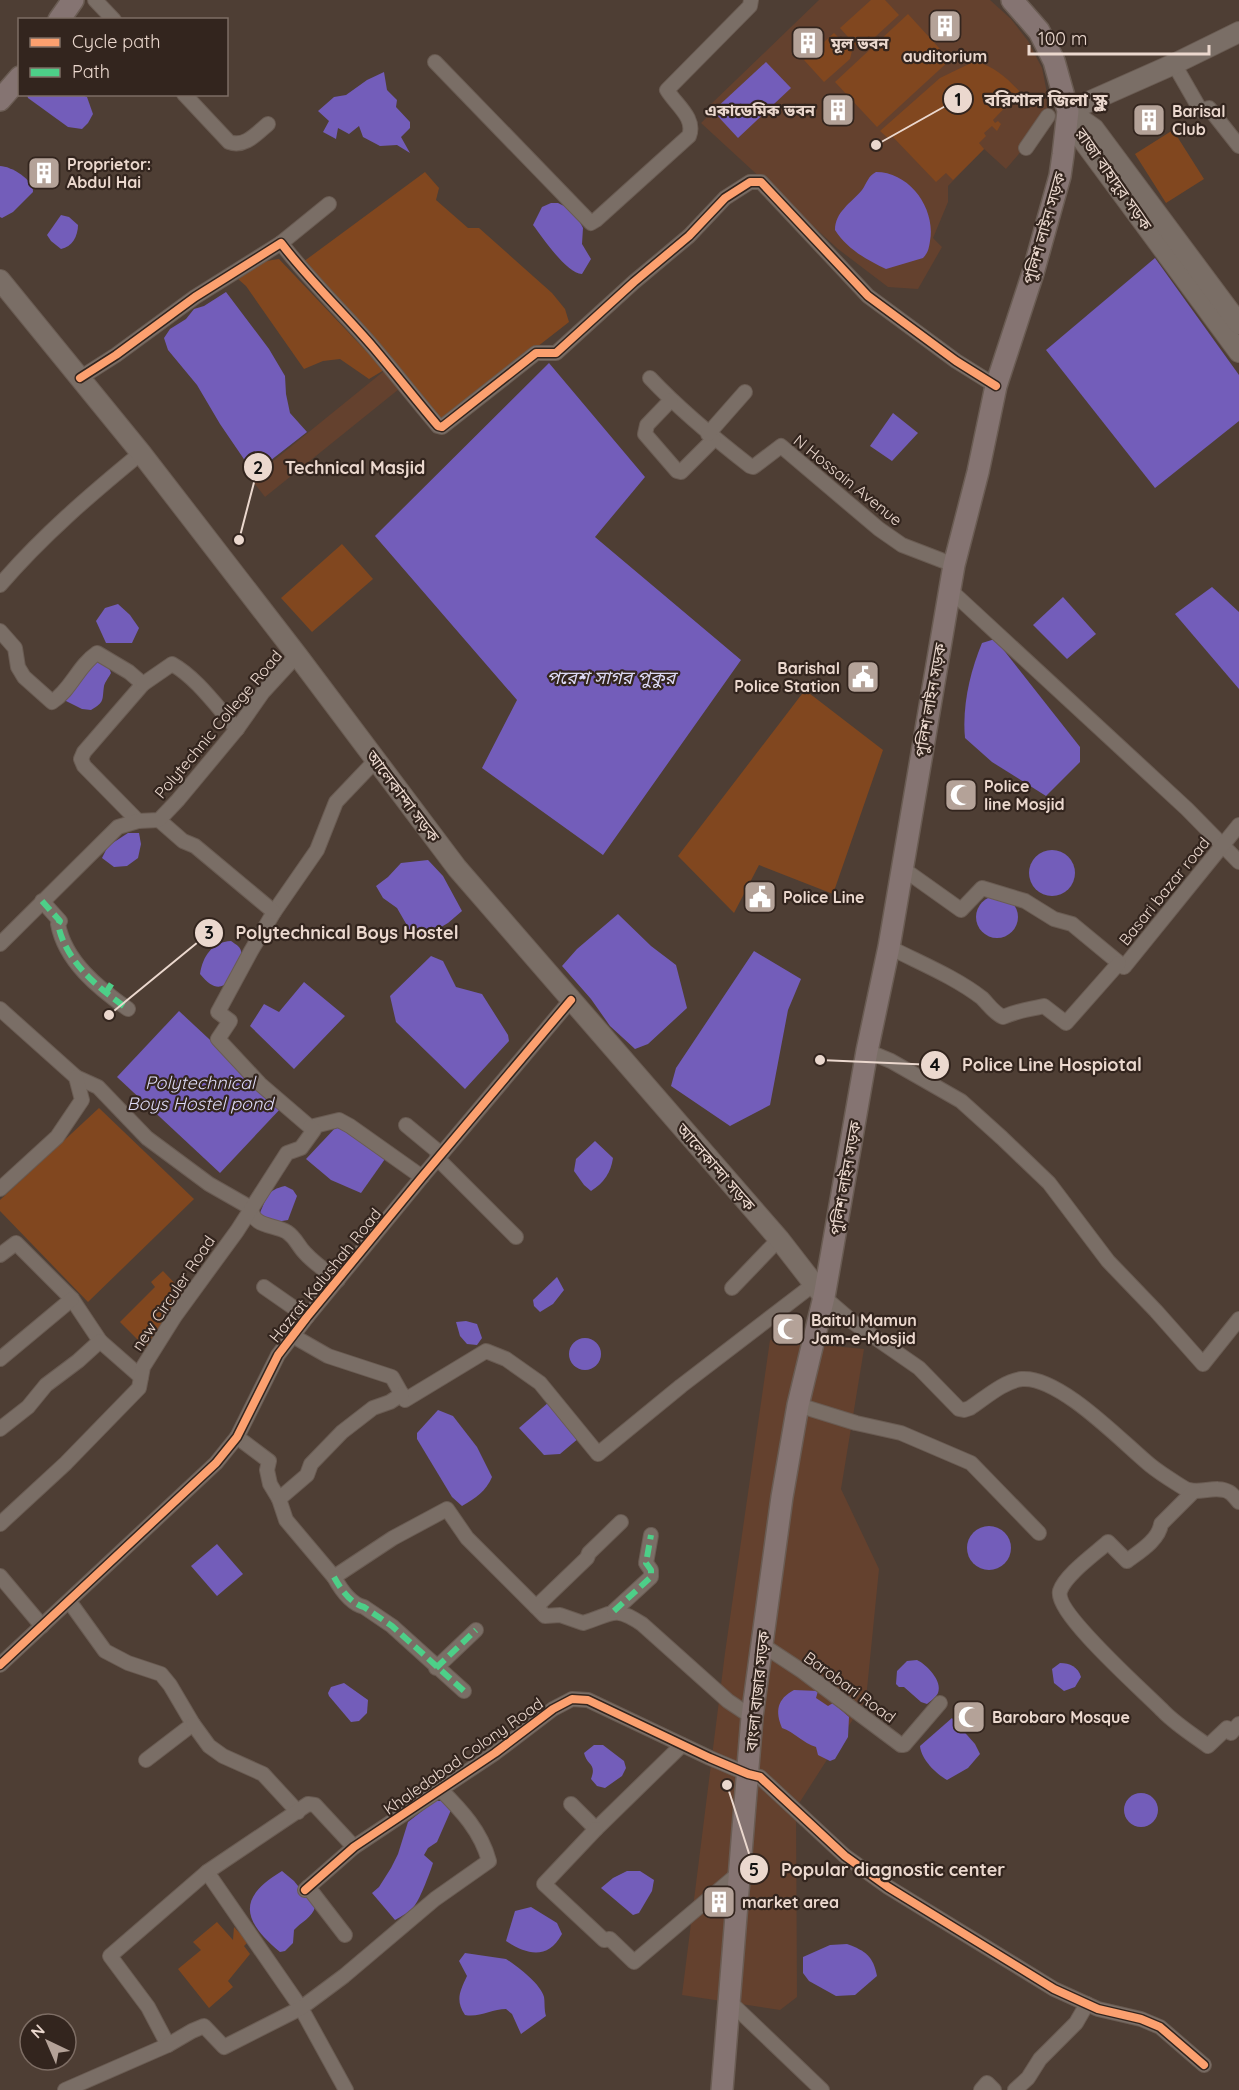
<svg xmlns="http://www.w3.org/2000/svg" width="1239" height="2090" viewBox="0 0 1239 2090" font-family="Quicksand,'Noto Sans Bengali',sans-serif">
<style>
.built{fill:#64412e}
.green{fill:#81471f}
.water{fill:#735dba}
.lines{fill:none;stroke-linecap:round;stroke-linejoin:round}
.street-casing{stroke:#6a5c53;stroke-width:16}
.secondary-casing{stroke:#6a5c53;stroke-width:22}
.primary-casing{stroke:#6a5c53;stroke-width:24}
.street{stroke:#7a6e66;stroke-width:14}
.secondary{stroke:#7a6e66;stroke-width:20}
.primary{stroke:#857472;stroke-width:21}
.quiet{stroke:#4dcf88;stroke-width:6;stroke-dasharray:12 6;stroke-linecap:butt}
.cycleway-casing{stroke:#33251e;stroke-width:11}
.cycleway{stroke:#fca06f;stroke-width:8}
.labels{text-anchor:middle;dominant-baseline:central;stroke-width:4.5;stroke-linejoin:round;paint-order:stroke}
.poi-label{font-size:16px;font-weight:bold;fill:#ebd8ce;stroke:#33251e;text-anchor:start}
.street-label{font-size:16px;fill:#ebd8ce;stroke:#33251e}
.water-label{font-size:18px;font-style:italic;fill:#dddaf5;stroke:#33251e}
.leader{fill:none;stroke:#ebd8ce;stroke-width:2}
.callout-dot{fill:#ebd8ce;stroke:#33251e;stroke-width:2}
.mark-label{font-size:18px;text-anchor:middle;font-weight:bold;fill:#111}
.callout-label{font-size:18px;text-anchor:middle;font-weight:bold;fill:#ebd8ce;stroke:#33251e;stroke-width:4.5;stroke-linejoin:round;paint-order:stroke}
</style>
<rect width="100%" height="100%" fill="#4e3e34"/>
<g class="built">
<polygon points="819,0 990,0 1011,19 1028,41 1042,68 1050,108 1047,116 1024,148 1006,169 984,149 948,186 948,202 933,238 942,247 918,289 888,287 838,249 701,123 708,116 710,105"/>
<polygon points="384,371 399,389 265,497 251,479"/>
<polygon points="770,1340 864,1349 841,1489 879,1569 866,1699 796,1808 797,1997 780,2010 682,1995 725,1653"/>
</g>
<g class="green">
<polygon points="871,0 885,0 899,15 863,48 857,47 840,28"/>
<polygon points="908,14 950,60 877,127 835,82"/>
<polygon points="834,33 852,51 850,59 824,82 804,60"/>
<path d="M 975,61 C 995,67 1006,77 1020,92 L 993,120 L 995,123 L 998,121 L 1001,124 L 997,131 L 992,126 L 984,133 L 986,136 L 979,143 L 984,149 L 953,180 L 946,173 L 936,182 L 892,136 L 889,139 L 880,131 L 940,78 Z"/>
<polygon points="1173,130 1204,179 1166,203 1135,154"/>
<polygon points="425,172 439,188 436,200 468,228 479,228 552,293 565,309 569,322 442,421 303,262"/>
<path d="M 279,259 L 384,370 L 369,379 L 340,359 L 323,361 L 304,369 L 246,286 L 238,279 C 250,266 262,261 279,259 Z"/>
<polygon points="342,544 373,579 312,632 281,598"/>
<polygon points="805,690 883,750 833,894 759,865 734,913 678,856"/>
<polygon points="99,1108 194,1199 88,1302 0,1211 0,1200"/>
<polygon points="163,1271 187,1296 150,1352 120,1322 155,1287 151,1282"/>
<polygon points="217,1922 233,1940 234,1927 248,1942 244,1946 250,1954 228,1981 233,1987 209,2008 178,1969 201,1950 193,1942"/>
</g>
<g class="water">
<polygon points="766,62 791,88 738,138 713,111"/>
<polygon points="384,72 387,90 397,100 396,107 410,122 410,128 401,137 410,153 397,145 380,146 363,137 359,126 349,134 338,128 336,139 323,132 329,121 318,111 334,97 346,95 367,80"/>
<polygon points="27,95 82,95 87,97 93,114 88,123 82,129 68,127 28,98"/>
<path d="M 0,166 C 11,166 34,180 33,192 L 13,212 L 2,218 L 0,217 Z"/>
<path d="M 876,172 C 910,172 936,209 930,241 C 929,248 928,253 923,258 L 886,269 C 867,260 847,249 835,230 C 835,212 851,203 862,190 C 867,183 868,176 876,172 Z"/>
<path d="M 551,203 L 558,203 L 574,211 L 583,228 L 582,244 L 591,259 L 582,274 C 566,273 543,238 533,225 L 542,207 Z"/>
<path d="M 61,215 L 69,217 L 78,225 C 78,236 72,247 61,249 L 51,241 L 47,235 Z"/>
<polygon points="1155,258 1239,375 1239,421 1155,488 1046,350"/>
<polygon points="226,292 269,349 285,376 286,394 290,413 307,432 257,471 250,468 220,424 197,385 168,350 164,338 170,329 186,319 194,309 204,306"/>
<polygon points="549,363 645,477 595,537 741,660 603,855 482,768 517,700 375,536"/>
<polygon points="893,413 918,433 892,461 870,446"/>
<polygon points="1212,587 1239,612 1239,689 1175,614"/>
<polygon points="1063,597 1096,634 1067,659 1033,625"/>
<polygon points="118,604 130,615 139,628 132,643 106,643 96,621 105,608"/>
<path d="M 995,639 L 1080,747 L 1080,762 L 1046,796 L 992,762 L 965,738 C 962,706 970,672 982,643 Z"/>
<path d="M 97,660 L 109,668 L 111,673 C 109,677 105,682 104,686 C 102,700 105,702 91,710 L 82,709 L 64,700 Z"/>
<polygon points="128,833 139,833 141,844 138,858 127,866 114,867 102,858 108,846"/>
<circle cx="1052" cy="873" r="23"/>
<polygon points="428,860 443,876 462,911 448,923 426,936 412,934 397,908 383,898 376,886 388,877 401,863"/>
<circle cx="997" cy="917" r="21"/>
<polygon points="618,914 651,946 676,965 687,1008 648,1044 635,1049 610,1026 591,999 562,966 577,949"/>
<path d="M 231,941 C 235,944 240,946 241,951 C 242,956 239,961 237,965 C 228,987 218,996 200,974 C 203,956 212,942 231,941 Z"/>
<polygon points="754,951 801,979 788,1010 770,1105 730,1126 671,1086 676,1068"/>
<polygon points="431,956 443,961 456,987 482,994 508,1035 509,1041 465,1089 396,1022 390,996"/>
<polygon points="304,982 345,1016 294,1069 250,1026 264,1004 279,1012"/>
<polygon points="179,1011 282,1107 220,1173 117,1077"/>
<polygon points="337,1126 385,1159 361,1193 331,1180 306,1159"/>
<path d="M 595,1141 L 613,1158 C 611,1172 604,1183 591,1191 L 584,1185 L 574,1171 L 576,1159 Z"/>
<path d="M 285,1186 L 293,1190 L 297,1196 L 288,1220 L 270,1223 L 262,1219 L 260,1213 C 267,1197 267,1190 285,1186 Z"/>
<polygon points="557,1277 564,1290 553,1304 540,1312 534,1306 533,1300"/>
<polygon points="466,1321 477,1324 482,1338 477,1345 467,1344 460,1336 456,1322"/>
<circle cx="585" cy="1354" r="16"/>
<polygon points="549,1402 579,1438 560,1454 544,1455 519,1428"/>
<path d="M 438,1410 L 453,1416 L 477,1447 L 492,1477 C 486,1491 476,1498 462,1506 L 452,1497 L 417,1439 L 417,1433 Z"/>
<circle cx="989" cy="1548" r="22"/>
<polygon points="217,1544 243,1574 217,1596 191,1566"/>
<path d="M 917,1660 C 926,1664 943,1681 938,1693 C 936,1697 931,1701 927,1704 L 921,1702 L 904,1687 L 899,1687 L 896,1684 L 897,1671 L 907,1661 Z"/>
<path d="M 1060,1663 C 1070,1663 1078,1667 1081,1677 L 1075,1687 L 1064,1691 L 1054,1683 L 1052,1669 Z"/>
<polygon points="344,1683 368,1700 367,1713 359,1721 351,1722 329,1696 328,1693 331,1687"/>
<path d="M 794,1690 L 818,1691 L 816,1698 L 828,1706 L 833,1703 L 849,1717 L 848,1737 L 835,1759 L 830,1761 L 818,1755 L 816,1747 C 803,1743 794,1732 782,1728 C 775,1711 777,1699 794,1690 Z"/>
<path d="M 952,1718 L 975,1744 L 980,1754 L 968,1768 L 947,1780 C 936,1774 921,1759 920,1746 Z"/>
<path d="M 594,1745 L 603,1745 L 624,1761 L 626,1768 L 622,1776 L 605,1788 L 597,1786 L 591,1779 C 597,1763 587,1766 584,1753 Z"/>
<circle cx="1141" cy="1810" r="17"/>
<path d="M 435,1801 L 444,1801 L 451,1810 L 437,1842 L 428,1848 L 424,1855 L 433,1863 C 431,1870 420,1899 415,1905 C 410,1912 402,1916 395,1920 L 372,1893 L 379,1887 L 391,1868 L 398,1854 L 408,1822 Z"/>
<path d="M 282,1871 L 294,1881 L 315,1907 C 313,1917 300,1923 294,1930 L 293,1943 L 285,1951 L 280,1952 C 242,1920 237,1898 282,1871 Z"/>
<polygon points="627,1871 640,1871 654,1880 652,1891 639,1913 633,1915 601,1888 613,1878"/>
<path d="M 531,1907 L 557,1923 L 562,1934 C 548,1960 527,1955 506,1941 L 515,1911 Z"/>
<path d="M 847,1944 C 866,1951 873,1956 877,1976 L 855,1995 L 836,1996 L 809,1981 L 803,1973 L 803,1957 L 830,1945 Z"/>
<path d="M 465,1953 L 506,1959 C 517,1966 541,1984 544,1997 C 545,2003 544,2009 546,2016 L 521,2034 L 512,2014 L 506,2009 C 492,2009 479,2018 465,2015 C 455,2000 460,1991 467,1976 L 459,1961 Z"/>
</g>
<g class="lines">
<g class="street-casing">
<g id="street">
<polyline points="95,0 114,20"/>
<path d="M 435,62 L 591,223 L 596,220 L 689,136 C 696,118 676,105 667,90 L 750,6 L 751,0"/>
<polyline points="1174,64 1201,111 1209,108 1239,146"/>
<path d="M 184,94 L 229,142 C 245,148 257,133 268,124"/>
<polyline points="1026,148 1048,116"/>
<polyline points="281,243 329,204"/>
<path d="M 80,378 L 116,355 L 195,297 L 281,243 C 309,280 343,312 373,347 C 395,373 416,400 438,426 L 442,427 L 536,353 L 556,353 L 634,282 L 689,236 L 725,198 L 750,182 L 761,182 L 868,296 L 956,361 L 996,386"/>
<path d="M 650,378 C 681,411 714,438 750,466 L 753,467 L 756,465 L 781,446 L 879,529 L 902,545 L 954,565"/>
<polyline points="671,400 647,425 645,434 677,471 681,472 714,439"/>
<polyline points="708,434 745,392"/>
<path d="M 0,585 C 42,536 91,494 141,453"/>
<polyline points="949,589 1187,809 1239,862"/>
<path d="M 0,631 L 15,648 L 18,667 L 24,677 L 52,702 C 71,690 78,666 97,653 L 129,672 L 143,684 L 84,752 L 81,759 L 84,766 L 138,821"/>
<path d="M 143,684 L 172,664 C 197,678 217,707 237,729"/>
<polyline points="376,760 336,802 317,850 274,912 251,951 218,1012 230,1021 218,1039 260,1084 310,1127 339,1120 350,1126 422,1177"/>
<polyline points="159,820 183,841 195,846 274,912"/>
<polyline points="902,868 961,910 982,888 1025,901 1054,919 1072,924 1124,967 1239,825"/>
<path d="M 42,901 L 60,921 L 58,924 C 65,961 98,988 128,1009"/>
<polyline points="0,944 118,827 138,821 159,820 178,800 237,729 263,692 297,655"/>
<path d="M 889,947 C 920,963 955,977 982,998 C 989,1005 994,1013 1003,1017 C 1019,1010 1028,1010 1044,1006 L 1066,1023 L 1119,963"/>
<path d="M 0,1009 L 76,1077 L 98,1087 L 147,1138 L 209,1184 L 251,1208 C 253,1228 274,1224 287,1232 C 296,1238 298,1246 305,1253 C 315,1264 327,1272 338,1280"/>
<polyline points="867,1051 891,1061 961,1101 1002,1138 1049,1183 1108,1261 1156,1311 1203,1364 1239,1319"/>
<polyline points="406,1125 441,1154"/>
<polyline points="437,1158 516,1237"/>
<polyline points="0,1189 57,1137 82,1100 76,1077"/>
<polyline points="0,1255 16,1243 72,1299 100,1341"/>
<polyline points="264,1287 307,1317"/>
<polyline points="732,1288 779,1239"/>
<path d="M 824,1297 L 854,1323 L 919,1368 L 959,1409 L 964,1410 L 970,1408 C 985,1398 1004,1381 1022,1379 C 1060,1376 1122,1442 1150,1465 C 1161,1474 1173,1481 1184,1488 C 1197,1496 1216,1484 1229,1492 C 1233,1494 1236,1499 1239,1502"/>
<polyline points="293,1336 328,1356 392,1377 405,1400 486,1351 506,1359 540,1383 598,1454 681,1386 814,1284"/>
<polyline points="0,1359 72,1299"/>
<polyline points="798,1405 856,1423 901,1433 971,1463 1039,1533"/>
<polyline points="0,1429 28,1407 46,1385 78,1361 100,1341 141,1377"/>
<path d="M 237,1437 L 269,1461 L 267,1470 L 270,1484 L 279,1499 L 286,1520 L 334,1577 L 393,1538 L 447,1509 L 467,1538 L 545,1616 L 560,1615 L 583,1623 C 613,1614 613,1605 642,1624 L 728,1701 L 752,1717"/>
<path d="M 1194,1491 L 1161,1524 C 1159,1540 1139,1552 1127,1561 L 1108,1542 C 1095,1554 1065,1575 1060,1591 C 1054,1613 1147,1694 1164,1712 C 1177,1725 1193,1735 1208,1746 L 1227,1728 L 1231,1733 L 1239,1724"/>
<polyline points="279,1499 307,1475 311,1464 342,1432 373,1408 390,1402 402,1394"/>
<polyline points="0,1524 66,1463 139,1388 143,1367 175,1316 237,1231 287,1153 301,1148 314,1130 310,1127"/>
<polyline points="0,1576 42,1626"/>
<path d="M 334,1577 C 340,1588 351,1604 364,1607 L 392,1626 L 464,1691"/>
<polyline points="69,1601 105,1651 128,1663 161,1674 170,1685 193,1724 146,1760"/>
<polyline points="536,1607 587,1558 589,1553 621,1522"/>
<polyline points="614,1611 651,1577 651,1570 646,1563 651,1535"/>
<polyline points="761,1644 802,1671 901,1745 904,1745 940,1703"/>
<polyline points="0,1665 216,1463 237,1437 278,1355 307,1317 422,1177 571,1000"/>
<polyline points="436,1668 476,1630"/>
<polyline points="193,1724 209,1746 223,1756 263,1774 298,1812"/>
<polyline points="571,1804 596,1829 682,1745"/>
<polyline points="596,1829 544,1884 604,1940 610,1939 634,1962 739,1873"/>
<polyline points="207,1872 301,2008 346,2090"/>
<polyline points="308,1887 345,1935"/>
<polyline points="305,1890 354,1847 495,1753 553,1709 572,1699 588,1700 710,1758 748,1774 760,1777 845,1856 888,1887 1054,1989 1098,2009 1141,2019 1160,2027 1204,2065"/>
<polyline points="730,2002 822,2090"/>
<polyline points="168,2045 148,2007 110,1956 207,1872 308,1804 315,1805 354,1847"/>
<path d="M 65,2090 L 168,2045 L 192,2031 L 204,2026 L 224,2047 L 301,2008 L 344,1976 L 435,1899 L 489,1861 C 481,1831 461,1810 440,1789"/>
<polyline points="981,2090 987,2083 994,2090"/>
<polyline points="1015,2090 1028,2078 1040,2059 1076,2023 1087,2004"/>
</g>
</g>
<g class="secondary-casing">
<g id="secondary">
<polyline points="1068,111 1082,139 1239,352"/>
<polyline points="1068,111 1174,64 1239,32"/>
<polyline points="1070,112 1094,129 1239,324"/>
<polyline points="0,280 141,453 297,655 457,868 779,1239 824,1297"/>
</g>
</g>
<g class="primary-casing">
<g id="primary">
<polyline points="59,20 73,0"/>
<polyline points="0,100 20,77"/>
<polyline points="722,2090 752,1717 782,1497 798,1405 824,1297 867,1051 889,947 954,565 978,472 996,386 1033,273 1060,176 1063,155 1068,111 1054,61 1039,31 1012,0"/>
</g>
</g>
<use href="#street" class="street"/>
<use href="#secondary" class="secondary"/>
<use href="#primary" class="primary"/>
<g class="quiet">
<path d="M 42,901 L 60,921 L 58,924 C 65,961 98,988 128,1009"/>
<polyline points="105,994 112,983"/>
<path d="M 334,1577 C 340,1588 351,1604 364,1607 L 392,1626 L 464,1691"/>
<polyline points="614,1611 651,1577 651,1570 646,1563 651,1535"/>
<polyline points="436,1668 476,1630"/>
</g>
<g class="cycleway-casing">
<g id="cycleway">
<path d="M 80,378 L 116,355 L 195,297 L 281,243 C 309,280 343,312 373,347 C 395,373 416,400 438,426 L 442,427 L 536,353 L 556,353 L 634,282 L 689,236 L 725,198 L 750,182 L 761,182 L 868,296 L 956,361 L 996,386"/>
<polyline points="0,1665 216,1463 237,1437 278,1355 307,1317 422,1177 571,1000"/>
<polyline points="305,1890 354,1847 495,1753 553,1709 572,1699 588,1700 710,1758 748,1774 760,1777 845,1856 888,1887 1054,1989 1098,2009 1141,2019 1160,2027 1204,2065"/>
</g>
</g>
<use href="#cycleway" class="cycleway"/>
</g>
<defs>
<g id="building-square" transform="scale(1.725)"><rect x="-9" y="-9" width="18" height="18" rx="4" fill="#b4a298" stroke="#33251e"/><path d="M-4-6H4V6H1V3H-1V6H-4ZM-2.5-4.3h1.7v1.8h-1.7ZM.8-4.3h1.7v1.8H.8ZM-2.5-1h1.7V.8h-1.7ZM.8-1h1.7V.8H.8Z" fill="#fff"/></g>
<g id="civic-square" transform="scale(1.725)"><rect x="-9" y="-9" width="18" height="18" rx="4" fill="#b4a298" stroke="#33251e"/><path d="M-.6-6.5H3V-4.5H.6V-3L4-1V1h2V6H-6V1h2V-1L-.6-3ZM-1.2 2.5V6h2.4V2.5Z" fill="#fff"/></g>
<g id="mosque-square" transform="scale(1.725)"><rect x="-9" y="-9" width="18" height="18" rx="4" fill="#b4a298" stroke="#33251e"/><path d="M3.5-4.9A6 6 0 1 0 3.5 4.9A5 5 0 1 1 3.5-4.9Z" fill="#fff"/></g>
</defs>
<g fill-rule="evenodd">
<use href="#building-square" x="945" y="26"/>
<use href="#building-square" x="808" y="43"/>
<use href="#building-square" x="838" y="110"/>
<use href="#building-square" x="1149" y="120"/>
<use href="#building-square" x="44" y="173"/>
<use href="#civic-square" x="863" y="677"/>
<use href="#mosque-square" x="961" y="795"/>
<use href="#civic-square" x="760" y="897"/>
<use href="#mosque-square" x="788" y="1329"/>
<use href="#mosque-square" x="969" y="1717"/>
<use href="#building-square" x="719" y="1902"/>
</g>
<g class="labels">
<g class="poi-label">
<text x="831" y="43">মূল ভবন</text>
<text x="945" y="56" text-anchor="middle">auditorium</text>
<text x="815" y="110" text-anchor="end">একাডেমিক ভবন</text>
<text x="1172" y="111">Barisal<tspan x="1172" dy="18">Club</tspan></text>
<text x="67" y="164">Proprietor:<tspan x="67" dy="18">Abdul Hai</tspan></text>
<text x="840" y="668" text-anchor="end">Barishal<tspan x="840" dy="18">Police Station</tspan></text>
<text x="984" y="786">Police<tspan x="984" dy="18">line Mosjid</tspan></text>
<text x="783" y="897">Police Line</text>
<text x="811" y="1320">Baitul Mamun<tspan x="811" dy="18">Jam-e-Mosjid</tspan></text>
<text x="992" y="1717">Barobaro Mosque</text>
<text x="742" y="1902">market area</text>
</g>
<g class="street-label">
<text transform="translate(1114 179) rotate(55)">রাজা বাহাদুর সড়ক</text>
<text transform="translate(1044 228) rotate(-74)">পুলিশ লাইন সড়ক</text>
<text transform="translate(848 480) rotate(39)">N Hossain Avenue</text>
<text transform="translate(930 700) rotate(-80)">পুলিশ লাইন সড়ক</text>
<text transform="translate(218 724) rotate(-50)">Polytechnic College Road</text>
<text transform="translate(403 796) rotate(53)">আলেকান্দা সড়ক</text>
<text transform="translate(1164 891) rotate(-51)">Basari bazar road</text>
<text transform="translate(716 1167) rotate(49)">আলেকান্দা সড়ক</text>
<text transform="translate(845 1178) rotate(-80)">পুলিশ লাইন সড়ক</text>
<text transform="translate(325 1275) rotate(-51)">Hazrat Kalushah Road</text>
<text transform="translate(173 1293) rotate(-56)">new Circuler Road</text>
<text transform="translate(850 1687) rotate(36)">Barobari Road</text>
<text transform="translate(757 1691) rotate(-84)">বাংলা বাজার সড়ক</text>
<text transform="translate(463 1756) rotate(-35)">Khaledabad Colony Road</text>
</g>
<g class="water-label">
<text x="611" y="677">পরেশ সাগর পুকুর</text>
<text x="200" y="1082">Polytechnical<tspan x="200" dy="21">Boys Hostel pond</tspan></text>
</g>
</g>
<path class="leader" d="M876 145L958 99M239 540L258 467M109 1015L209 933M820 1060L935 1065M727 1785L754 1869"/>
<g class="callout-dot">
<circle cx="876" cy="145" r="6"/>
<circle cx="239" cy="540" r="6"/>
<circle cx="109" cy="1015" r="6"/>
<circle cx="820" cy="1060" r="6"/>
<circle cx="727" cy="1785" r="6"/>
<circle cx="958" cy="99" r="15"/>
<circle cx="258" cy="467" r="15"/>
<circle cx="209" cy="933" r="15"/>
<circle cx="935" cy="1065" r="15"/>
<circle cx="754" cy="1869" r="15"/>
</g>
<g class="mark-label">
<text x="958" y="106">1</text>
<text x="258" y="474">2</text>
<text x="209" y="939">3</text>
<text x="935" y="1071">4</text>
<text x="754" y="1876">5</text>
</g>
<g class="callout-label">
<text x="1046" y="106">বরিশাল জিলা স্কুল</text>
<text x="355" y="474">Technical Masjid</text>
<text x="347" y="939">Polytechnical Boys Hostel</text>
<text x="1052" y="1071">Police Line Hospiotal</text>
<text x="893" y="1876">Popular diagnostic center</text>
</g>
<rect x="18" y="18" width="210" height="78" fill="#33251e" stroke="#7d6d64" stroke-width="1.5"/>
<rect x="30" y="38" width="30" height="9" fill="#fca06f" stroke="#7d6d64" stroke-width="1.5"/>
<text x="72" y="48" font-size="18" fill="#ebd8ce">Cycle path</text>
<rect x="30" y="68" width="30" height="9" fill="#4dcf88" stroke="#7d6d64" stroke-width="1.5"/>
<text x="72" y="78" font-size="18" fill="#ebd8ce">Path</text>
<g transform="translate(48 2042) rotate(316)"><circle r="28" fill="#33251e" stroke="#7d6d64" stroke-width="1.5"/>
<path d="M0-4.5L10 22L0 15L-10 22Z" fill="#b4a298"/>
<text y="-9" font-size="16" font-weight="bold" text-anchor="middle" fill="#ebd8ce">N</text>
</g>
<path d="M1029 45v9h180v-9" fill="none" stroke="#ebd8ce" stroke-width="3"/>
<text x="1038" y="45" font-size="18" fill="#ebd8ce" stroke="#33251e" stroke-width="4.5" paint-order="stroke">100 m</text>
</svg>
